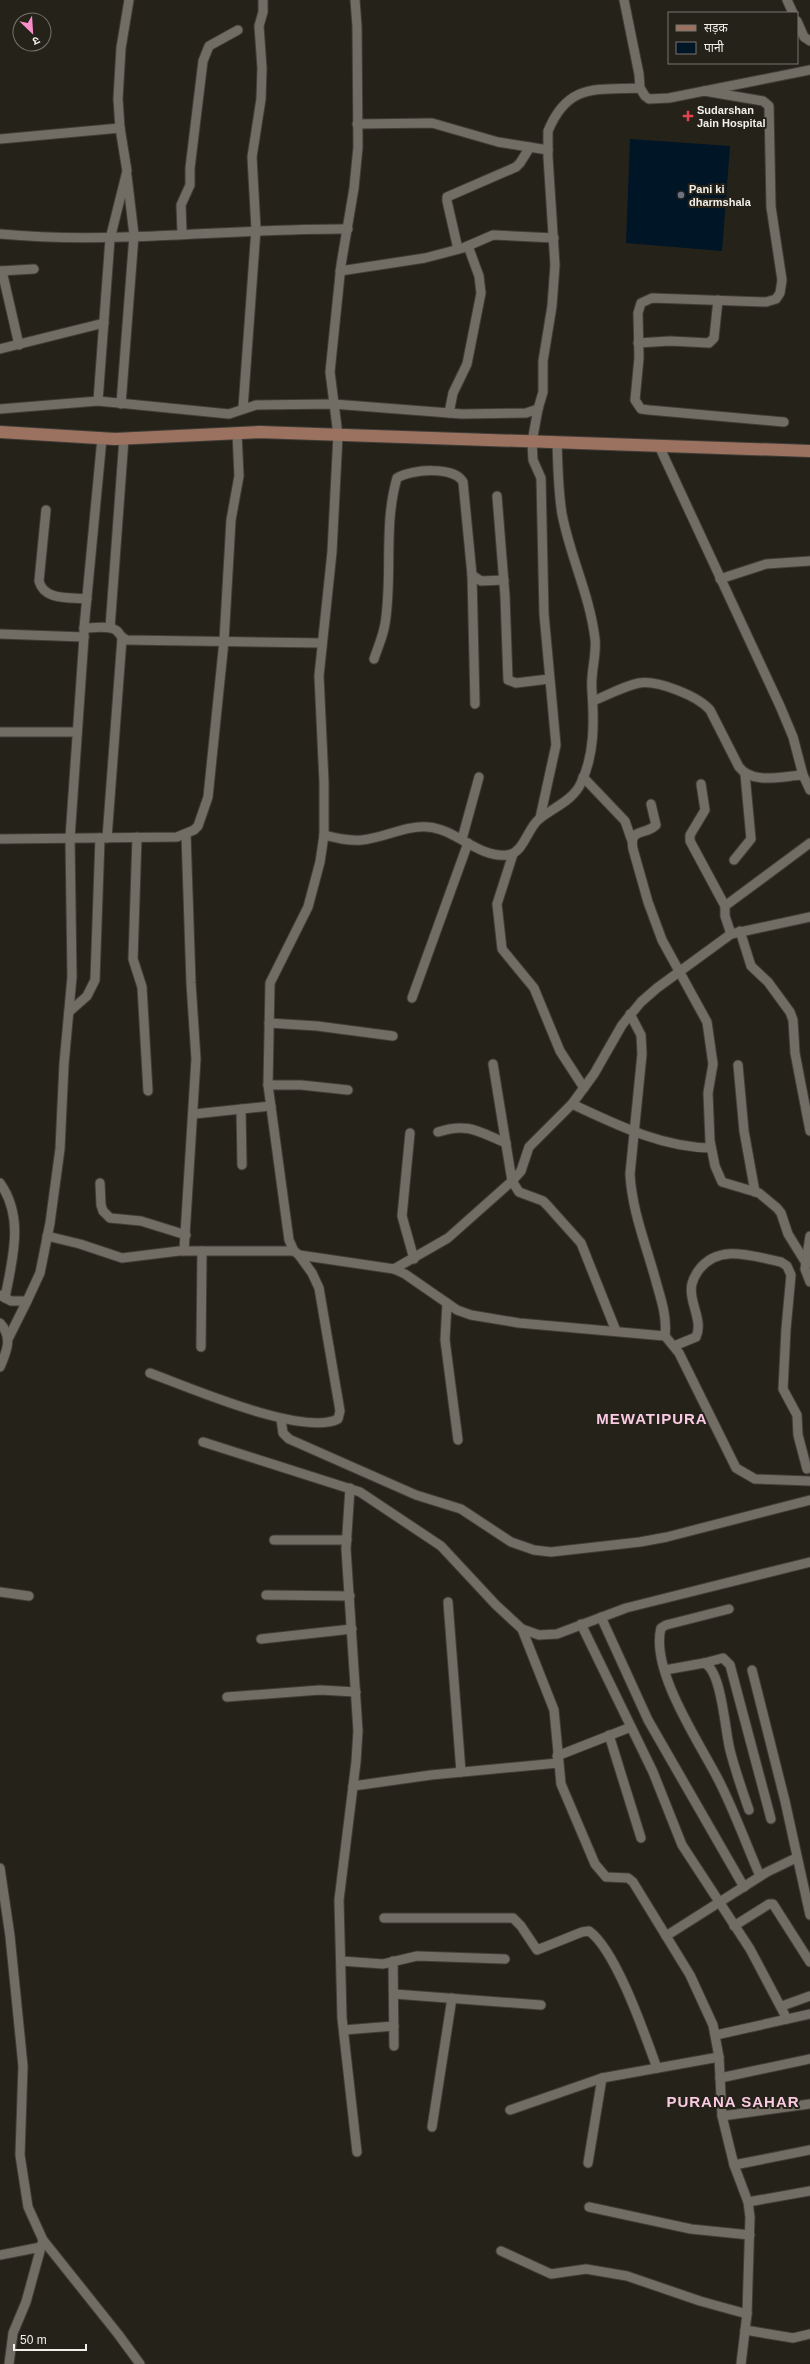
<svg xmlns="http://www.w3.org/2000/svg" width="810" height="2364" viewBox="0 0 810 2364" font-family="Helvetica,'Noto Sans Devanagari',sans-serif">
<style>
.water{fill:#001526}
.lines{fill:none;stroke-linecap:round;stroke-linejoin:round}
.street-casing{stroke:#413d37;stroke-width:11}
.secondary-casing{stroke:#413d37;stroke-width:14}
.street{stroke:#726d64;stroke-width:9}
.secondary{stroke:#9b7260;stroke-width:12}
.health-dot{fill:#e0444e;stroke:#25221a;stroke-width:1.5}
.worship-dot{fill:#6b7280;stroke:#25221a;stroke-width:1.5}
.labels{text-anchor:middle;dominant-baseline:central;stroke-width:4;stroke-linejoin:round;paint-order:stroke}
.poi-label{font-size:11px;font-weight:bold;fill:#f1efe9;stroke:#25221a;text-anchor:start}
.district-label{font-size:15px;font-weight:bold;letter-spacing:1px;fill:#f9cae1;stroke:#25221a}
</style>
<rect width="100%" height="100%" fill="#25221a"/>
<polygon class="water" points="630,139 730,146 722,251 626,243"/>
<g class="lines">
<g class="street-casing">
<g id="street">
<polyline points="355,0 357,26 358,147 354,188 341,265 330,372 338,435 332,552 319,676 324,782 324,835 320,862 308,907 270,983 268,1085 289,1240 294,1251 299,1255 394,1269 405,1274 457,1310 471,1315 519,1323 665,1336 679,1353 736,1468 755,1479 810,1481"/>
<polyline points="624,0 639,74 640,88 645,96 649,99 669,98 810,70"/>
<polyline points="787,0 793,13"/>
<polyline points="797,21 804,37 810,41"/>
<polyline points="704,91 763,101 769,106 771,207 782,280 780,293 776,299 766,302 652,298 641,303 638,313 639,358 635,400 641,409 649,410 784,422"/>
<polyline points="357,124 432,123 498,142 548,150"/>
<polyline points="0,139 120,128"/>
<polyline points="182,233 181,205 190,185 190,168 203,61 209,46 238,30"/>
<path d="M 0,234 C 115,245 232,228 348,229"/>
<polyline points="458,249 447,201 447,197 516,167 520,163 530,147"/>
<polyline points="0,271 34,269"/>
<polyline points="2,271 19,345"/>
<polyline points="340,271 425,258 463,248 493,235 554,238"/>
<polyline points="638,343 670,341 709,343 714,338 718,300"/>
<polyline points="0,349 104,323"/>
<polyline points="98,401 229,414 256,405 333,404 462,414 526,413 538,409"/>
<polyline points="121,404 134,235 127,176"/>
<polyline points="243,408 256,229 252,157 261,99 262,68 259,26 263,12 263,0"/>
<polyline points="0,409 98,401 110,239 127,171 120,128 118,99 121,48 129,0"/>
<polyline points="449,413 453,393 467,364 481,293 479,276 468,246"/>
<polyline points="659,446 780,706 793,737 803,775 810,790"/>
<polyline points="497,496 505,596 508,680 516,683 549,679"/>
<path d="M 46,510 L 39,581 C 44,601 70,597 87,599"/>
<polyline points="472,575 475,704"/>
<polyline points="720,579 766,564 810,561"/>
<polyline points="84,628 102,438"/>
<polyline points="110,628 124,438"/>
<path d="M 0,634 L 84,637 L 84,628 C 93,628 111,625 117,631 C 121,635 121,638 127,640 L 322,643"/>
<path d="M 374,659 C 378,647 383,636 385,624 C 393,576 383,526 397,478 C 411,469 455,466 463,482 L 472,575 L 481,581 L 504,580"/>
<path d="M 593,701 C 608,695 624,686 639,683 C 658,680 698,696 710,710 L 739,767 C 753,785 782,776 803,775"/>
<polyline points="0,732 77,732"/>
<polyline points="583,777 625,821 632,841"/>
<polyline points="701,784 705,810 690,835 690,841 725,906"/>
<path d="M 651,804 L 656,825 C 645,836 629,827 633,849 L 648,902 L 662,940 L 707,1022 L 713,1064 L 708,1093 L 710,1141 L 715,1166 L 722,1182 L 759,1193 L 777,1208 L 781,1213 L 788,1234 L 806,1263"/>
<path d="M 540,818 L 556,745 L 544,614 L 541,478 L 533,460 L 532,442 L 538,409 L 543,392 L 543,361 L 552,306 L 555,265 L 548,157 L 548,131 C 568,83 595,90 640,88"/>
<path d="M 324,835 C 336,838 348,841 362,840 C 384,838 406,825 428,827 C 456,829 478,858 507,855 C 523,854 527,830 538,820 C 552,808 573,801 581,783 C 595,754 594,721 592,691 C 590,673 597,656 595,639 C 590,596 570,556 562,514 C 558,490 558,466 557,443"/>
<polyline points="137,837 133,959 142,987 148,1091"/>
<polyline points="107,838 122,638"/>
<polyline points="0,839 177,837 194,830 198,826 208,797 224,641 231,520 239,476 237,433"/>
<polyline points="462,839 479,777"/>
<polyline points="513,854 497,904 502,949 534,988 560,1051 584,1088"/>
<polyline points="734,860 751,839 745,774"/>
<polyline points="740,931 751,966 768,982 790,1012 793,1020 795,1053 810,1131"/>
<polyline points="731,934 725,916 725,906 810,843"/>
<polyline points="412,998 468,843"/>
<polyline points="69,1012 87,996 95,980 100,838"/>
<path d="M 630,1014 L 641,1035 L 642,1054 L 630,1174 C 632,1212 647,1247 657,1285 C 662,1302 667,1318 665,1336"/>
<polyline points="269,1023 317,1026 393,1036"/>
<polyline points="493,1064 512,1181 519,1192 543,1201 547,1205 581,1243 616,1331"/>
<polyline points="738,1065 744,1131 755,1192"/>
<polyline points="268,1085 301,1085 348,1090"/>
<path d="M 572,1104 C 617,1125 661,1147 711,1148"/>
<polyline points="241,1109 242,1165"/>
<polyline points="194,1114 271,1106"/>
<path d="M 438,1132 C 468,1122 479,1132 506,1143"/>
<polyline points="410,1133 402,1216 414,1259"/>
<path d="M 0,1183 C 25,1218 12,1260 5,1298"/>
<polyline points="100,1183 101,1205 103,1211 110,1218 141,1221 186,1235"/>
<polyline points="47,1236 80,1244 122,1258 179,1251 294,1251"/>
<polyline points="810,1236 805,1269 810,1282"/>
<polyline points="184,1251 196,1059 191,983 186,834"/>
<polyline points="394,1269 448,1238 512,1181 521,1171 529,1147 572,1104 594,1074 622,1025 641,1002 657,988 731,934 810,917"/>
<polyline points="0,1295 11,1301 27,1301 40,1273 50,1223 60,1149 64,1064 72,977 70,838 84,637"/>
<polyline points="447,1303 445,1340 458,1440"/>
<path d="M 0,1323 C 13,1337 7,1351 0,1367"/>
<polyline points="8,1339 27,1301"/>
<path d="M 674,1346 L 696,1337 C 702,1324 694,1310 692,1297 C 690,1287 692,1280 698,1271 C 718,1243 752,1256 781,1262 L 787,1266 L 791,1275 L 786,1329 L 783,1389 L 797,1415 L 798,1435 L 807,1469"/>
<polyline points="201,1347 202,1251"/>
<path d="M 150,1373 C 188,1387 303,1437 338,1419 L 340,1411 L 319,1288 L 312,1273 L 299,1255"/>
<polyline points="281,1419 283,1433 289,1439 416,1495 461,1509 511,1542 534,1550 551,1552 640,1542 667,1537 810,1500"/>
<polyline points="203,1442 360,1492 441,1546 496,1605 522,1629 539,1635 557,1634 626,1608 810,1562"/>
<polyline points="350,1488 346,1549 358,1731 356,1762 339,1900 342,2018 357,2152"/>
<polyline points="274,1540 347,1540"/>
<polyline points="0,1592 29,1596"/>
<polyline points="266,1595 350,1596"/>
<polyline points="448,1602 461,1772"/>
<path d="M 729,1609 L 666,1625 L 661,1628 C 650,1670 699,1742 718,1779 C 734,1810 746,1844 760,1876"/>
<polyline points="601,1617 648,1720 744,1887"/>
<polyline points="581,1624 653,1772 682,1845 750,1949 787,2019"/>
<polyline points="522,1629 554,1710 561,1784 595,1864 606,1877 628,1878 633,1882 690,1975 713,2025 719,2057 722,2116 734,2165 748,2202 750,2217 747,2314 741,2364"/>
<polyline points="261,1639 352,1629"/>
<polyline points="704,1663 723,1658 730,1665 771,1819"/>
<path d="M 665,1670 L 704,1663 C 722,1670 725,1732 730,1750 C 735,1770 742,1790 749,1810"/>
<polyline points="752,1670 785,1801 810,1915"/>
<polyline points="227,1697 320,1690 356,1692"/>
<polyline points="609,1735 641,1838"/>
<polyline points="557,1756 631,1727"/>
<polyline points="353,1786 431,1775 558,1763"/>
<polyline points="0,1868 10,1936 23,2066 20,2155 28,2207 43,2240 118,2334 140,2364"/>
<path d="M 384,1918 L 513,1918 L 521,1926 L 537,1950 L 582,1932 L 589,1931 C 616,1950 645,2035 657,2068"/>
<polyline points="734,1926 769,1904 773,1904 810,1962"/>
<polyline points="666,1936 767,1872 796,1858"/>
<polyline points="341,1961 383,1964 417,1956 505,1959"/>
<polyline points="393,1961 394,2046"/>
<polyline points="394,1994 541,2005"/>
<polyline points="782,2006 810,1996"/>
<polyline points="344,2030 394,2026"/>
<polyline points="716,2035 810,2014"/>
<polyline points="720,2078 810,2059"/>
<polyline points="510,2110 602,2078 719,2057"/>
<polyline points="722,2116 810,2104"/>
<polyline points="432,2127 452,1998"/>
<polyline points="588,2163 602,2078"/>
<polyline points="734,2165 810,2150"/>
<polyline points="748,2202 810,2191"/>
<polyline points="589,2207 691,2229 750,2235"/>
<polyline points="501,2251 551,2274 586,2269 627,2276 700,2301 747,2314"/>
<polyline points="0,2255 41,2247"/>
<polyline points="745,2330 793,2338 810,2334"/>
<polyline points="9,2364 13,2333 26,2302 43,2240"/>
</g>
</g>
<g class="secondary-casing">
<polyline id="secondary" points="0,432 115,439 259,432 810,451"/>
</g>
<use href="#street" class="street"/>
<use href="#secondary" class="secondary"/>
</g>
<path class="health-dot" d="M686 110h4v4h4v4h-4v4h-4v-4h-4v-4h4z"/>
<circle class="worship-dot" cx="681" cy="195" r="4"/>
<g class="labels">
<g class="poi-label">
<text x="697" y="110">Sudarshan<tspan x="697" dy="13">Jain Hospital</tspan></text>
<text x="689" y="189">Pani ki<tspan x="689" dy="13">dharmshala</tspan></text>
</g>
<g class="district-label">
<text x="652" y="1418">MEWATIPURA</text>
<text x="733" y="2101">PURANA SAHAR</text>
</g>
</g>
<rect x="668" y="12" width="130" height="52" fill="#25221a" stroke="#77746d"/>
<rect x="676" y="25" width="20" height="6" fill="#9b7260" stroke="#77746d"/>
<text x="704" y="32" font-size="12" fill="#f1efe9">सड़क</text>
<rect x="676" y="42" width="20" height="12" fill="#001526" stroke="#77746d"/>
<text x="704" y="52" font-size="12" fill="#f1efe9">पानी</text>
<g transform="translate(32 32) rotate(155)"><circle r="19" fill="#25221a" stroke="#77746d"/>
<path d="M0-3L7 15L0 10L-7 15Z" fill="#f98fc8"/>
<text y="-6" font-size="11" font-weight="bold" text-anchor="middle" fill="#f1efe9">उ</text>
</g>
<path d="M14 2344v6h72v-6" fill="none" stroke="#f1efe9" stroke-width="2"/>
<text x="20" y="2344" font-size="12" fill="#f1efe9" stroke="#25221a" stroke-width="3" paint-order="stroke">50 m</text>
</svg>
